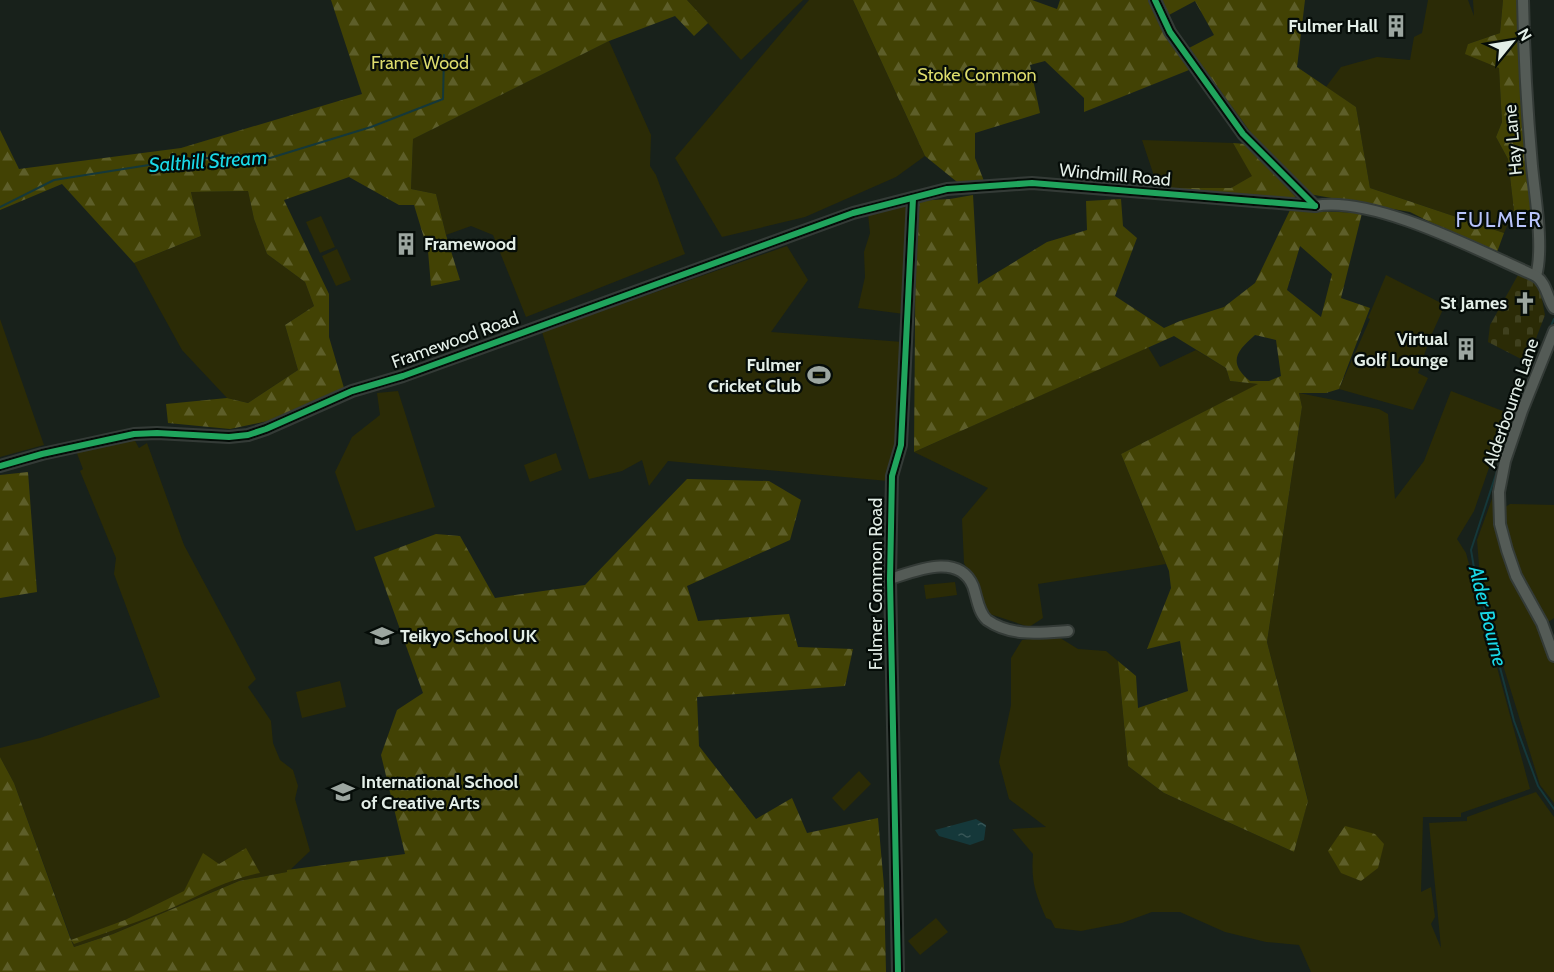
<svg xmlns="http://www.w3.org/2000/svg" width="1554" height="972" viewBox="0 0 1554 972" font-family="Cabin,sans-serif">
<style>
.green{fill:#2b2b06}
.forest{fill:url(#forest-firs);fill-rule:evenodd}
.cemetery{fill:url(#cemetery-stones)}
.water{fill:url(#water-ripples)}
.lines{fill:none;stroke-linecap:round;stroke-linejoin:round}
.stream{stroke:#15383a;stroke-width:2}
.minor-casing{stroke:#343b37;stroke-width:14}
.minor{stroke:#545b56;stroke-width:10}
.cycleway-casing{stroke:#050c08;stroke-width:10}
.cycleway{stroke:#20a55d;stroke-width:6}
.labels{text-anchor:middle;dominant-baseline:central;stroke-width:4.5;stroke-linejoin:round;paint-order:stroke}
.poi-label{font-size:18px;font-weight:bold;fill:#e3eee7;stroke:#050c08;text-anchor:end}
.park-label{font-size:18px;fill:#dddc6c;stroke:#050c08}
.street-label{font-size:18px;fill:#e3eee7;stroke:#050c08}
.water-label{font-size:20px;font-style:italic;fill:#1ad9e8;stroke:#050c08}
.quarter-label{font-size:21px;letter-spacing:1.5px;fill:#b8c3fb;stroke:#050c08}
</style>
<defs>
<pattern id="forest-firs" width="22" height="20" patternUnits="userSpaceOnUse" patternTransform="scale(1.5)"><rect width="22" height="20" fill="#424204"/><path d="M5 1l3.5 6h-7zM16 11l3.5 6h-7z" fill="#5d5e29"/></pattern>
<pattern id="cemetery-stones" width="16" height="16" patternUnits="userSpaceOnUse" patternTransform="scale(1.5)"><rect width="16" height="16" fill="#2b2b06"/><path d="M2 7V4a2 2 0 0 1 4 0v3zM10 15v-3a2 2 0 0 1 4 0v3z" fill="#3f401e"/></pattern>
<pattern id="water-ripples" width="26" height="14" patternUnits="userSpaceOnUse" patternTransform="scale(1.5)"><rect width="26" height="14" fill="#15383a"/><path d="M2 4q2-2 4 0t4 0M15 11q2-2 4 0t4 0" fill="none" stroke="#375556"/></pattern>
</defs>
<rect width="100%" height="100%" fill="#18211b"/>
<g class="green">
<polygon points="687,0 803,0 741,60"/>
<polygon points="809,0 853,0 925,156 896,177 805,217 722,237 675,158"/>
<polygon points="1428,0 1468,0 1474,16 1473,0 1503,0 1500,33 1468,44 1499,67 1502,122 1496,137 1508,159 1514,211 1504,233 1370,188 1356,107 1326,87 1341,67 1377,57 1410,60 1414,37 1422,33"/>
<polygon points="609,41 651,135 650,166 656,175 685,254 526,317 493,235 471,226 446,235 436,194 411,189 413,139"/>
<polygon points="1142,140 1233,143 1253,176 1231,188 1158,188"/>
<polygon points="248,191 254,219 267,254 305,282 314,306 285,325 298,370 248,403 227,398 182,350 134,263 201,236 191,192"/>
<polygon points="904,205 909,212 904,314 858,308 865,277 864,252 870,233 868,214"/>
<polygon points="321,216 335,247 320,253 306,222"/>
<polygon points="787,246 808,280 771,332 903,342 898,432 888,481 668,461 649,486 642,460 622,471 589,479 542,332"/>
<polygon points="337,249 351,280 336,286 322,256"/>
<polygon points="1386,275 1445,305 1430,338 1418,373 1428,378 1413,410 1339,389 1370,319 1368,318"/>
<polygon points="0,319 44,445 0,457"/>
<polygon points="1148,347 1160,367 1196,350 1226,368 1230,381 1259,384 1121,454 1166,564 1038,584 1043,618 1029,627 990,614 964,563 962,519 988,488 914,452"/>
<polygon points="398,391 435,507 356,531 335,472 352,437 380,415 377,393"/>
<path d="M 1451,391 L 1508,413 L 1474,511 L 1457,539 L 1466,553 L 1530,789 L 1461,813 L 1461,817 L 1423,817 L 1421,892 L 1431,887 L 1435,917 L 1431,924 L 1441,948 L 1429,823 L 1467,821 L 1467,817 L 1536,792 L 1554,817 L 1554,972 L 1311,972 L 1299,945 L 1266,942 L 1225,932 L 1180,912 L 1152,912 L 1122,923 L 1081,931 L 1055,928 L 1051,920 L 1046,918 C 1035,892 1031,882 1033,854 L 1012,829 L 1046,827 L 1009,799 L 999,762 L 1011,705 L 1011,658 L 1022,640 L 1057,636 L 1078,649 L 1106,651 L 1118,661 L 1128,766 L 1164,793 L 1294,852 L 1308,800 L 1267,642 L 1302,407 L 1299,393 L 1379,409 L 1388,414 L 1395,499 L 1424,461 Z"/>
<polygon points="134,439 139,448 147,443 184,545 256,679 248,687 271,721 273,743 280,760 293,770 298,786 295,799 310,851 288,872 239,881 113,934 74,947 14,783 0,757 0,748 40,738 160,697 114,574 116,558 80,471 83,469 76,451"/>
<polygon points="556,453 562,470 530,482 524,465"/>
<polygon points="1493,496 1495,526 1500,548 1514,585 1546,641 1554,664 1554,803 1540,785 1503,665 1480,578 1477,540"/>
<path d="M 1510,504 L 1554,505 L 1554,618 L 1547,623 C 1531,594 1499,541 1505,507 Z"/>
<polygon points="955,582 957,595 926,599 924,585"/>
<polygon points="340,681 346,707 302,718 296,692"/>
<polygon points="859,771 871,784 844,811 832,798"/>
<polygon points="936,918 948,932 920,955 908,941"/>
</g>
<g class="forest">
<polygon points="331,0 687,0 708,23 694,36 675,16 609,41 413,139 411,189 436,194 446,235 460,280 431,286 428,251 414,205 399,205 349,177 284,200 329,294 329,337 344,388 268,421 230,429 168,423 166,404 227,398 248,403 298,370 285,325 314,306 305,282 267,254 254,219 248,191 191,192 201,236 134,263 62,184 0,210 0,130 19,169 181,148 362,94"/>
<polygon points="853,0 1032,0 1057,9 1060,0 1148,0 1189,70 1084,112 1084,98 1045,61 1030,65 1040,113 975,133 975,158 984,181 962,186 925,156"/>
<polygon points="1160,0 1305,0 1297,67 1356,107 1370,188 1504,233 1496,255 1410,212 1309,194 1265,152 1189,48 1214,35 1195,1 1167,16"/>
<polygon points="1503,0 1519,0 1531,212 1514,211 1508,159 1496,137 1502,122 1499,68 1465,54 1468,44 1500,33"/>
<polygon points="1233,143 1246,144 1296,197 1290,199 1222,198 1158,188 1231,188 1252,176"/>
<path d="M 973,195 L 978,284 L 1047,242 L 1087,230 L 1086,201 L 1121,199 L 1123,226 L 1137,238 L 1115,296 L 1164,328 L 1180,321 L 1224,307 L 1255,283 L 1290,210 L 1362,213 L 1341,298 L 1370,308 L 1339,389 L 1326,393 L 1299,393 L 1302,407 L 1267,642 L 1308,801 L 1294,852 L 1164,793 L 1128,766 L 1118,661 L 1136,676 L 1138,708 L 1188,691 L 1180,641 L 1147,649 L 1171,588 L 1169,571 L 1121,454 L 1258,384 L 1230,381 L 1226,368 L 1174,336 L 914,452 L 916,201 L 950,199 ZM 1300,246 L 1332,274 L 1321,317 L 1287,290 ZM 1255,335 L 1276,340 L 1281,376 L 1269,381 L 1250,381 C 1227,362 1237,351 1255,335 Z"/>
<polygon points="28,472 37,592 0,598 0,475"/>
<path d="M 687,479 L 769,481 L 801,500 L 790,540 L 687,586 L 698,621 L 789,614 L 798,647 L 853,649 L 845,686 L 697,697 L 699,746 L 756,819 L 792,798 L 807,833 L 878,818 L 884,886 L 886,972 L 0,972 L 0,757 L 14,783 L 71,940 L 125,920 L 184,891 L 203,853 L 219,864 L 246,848 L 260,873 C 229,879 202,894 174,907 C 142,921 107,932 74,944 L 71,940 L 74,947 L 113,934 L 239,881 L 287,872 L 287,870 L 405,854 L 381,755 L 397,710 L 423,693 L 374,557 L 436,534 L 460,536 L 495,598 L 585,585 Z"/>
<polygon points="1345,826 1375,834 1384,844 1378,868 1361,881 1341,873 1328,851"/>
</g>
<polygon class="cemetery" points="1518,275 1539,284 1545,315 1527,362 1488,342 1490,325"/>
<polygon class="water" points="976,819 986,825 984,840 970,845 939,836 935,830"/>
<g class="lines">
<g class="stream">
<polyline points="0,207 54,180 193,158 270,158 371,127 443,99 444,55"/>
<polyline points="1550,328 1554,319"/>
<polyline points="1510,431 1520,403"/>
<polyline points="1500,462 1471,550 1474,568 1514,721 1538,786 1554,809"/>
</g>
<g class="minor-casing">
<g id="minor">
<polyline points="1155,0 1170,32 1243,134 1315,206"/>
<path d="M 1523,0 C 1524,56 1527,110 1532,166 C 1535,197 1544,247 1536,276"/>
<polyline points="1554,331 1522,411 1505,461 1499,492 1500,524 1507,550 1516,576 1542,623 1554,656"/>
<path d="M 0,466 L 42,454 L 134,434 L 157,433 L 229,437 L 248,435 L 266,429 L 352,391 L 403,376 L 853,213 L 947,189 L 1032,183 L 1315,206 C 1374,195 1481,252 1536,276 C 1547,284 1547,298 1554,308"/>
<path d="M 890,579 C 915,571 959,552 973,586 C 977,597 978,612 987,620 C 1011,637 1041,633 1068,631"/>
<polyline points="898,972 890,579 892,476 901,445 913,198"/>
</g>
</g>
<use href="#minor" class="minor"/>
<g class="cycleway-casing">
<g id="cycleway">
<polyline points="1155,0 1170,32 1243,134 1315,206"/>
<polyline points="0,466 42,454 134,434 157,433 229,437 248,435 266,429 352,391 403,376 853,213 947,189 1032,183 1315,206"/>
<polyline points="898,972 890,579 892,476 901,445 913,198"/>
</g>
</g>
<use href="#cycleway" class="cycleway"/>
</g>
<defs>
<g id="building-bare" transform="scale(1.8)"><path d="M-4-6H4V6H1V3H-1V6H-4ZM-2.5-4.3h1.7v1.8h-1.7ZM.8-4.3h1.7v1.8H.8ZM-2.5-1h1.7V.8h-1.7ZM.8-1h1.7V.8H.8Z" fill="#9ca6a0" stroke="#050c08" stroke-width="2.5" paint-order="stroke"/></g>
<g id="church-bare" transform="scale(1.8)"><path d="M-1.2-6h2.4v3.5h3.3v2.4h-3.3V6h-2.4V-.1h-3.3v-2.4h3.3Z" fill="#9ca6a0" stroke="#050c08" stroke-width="2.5" paint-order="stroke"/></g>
<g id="stadium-bare" transform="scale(1.8)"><path d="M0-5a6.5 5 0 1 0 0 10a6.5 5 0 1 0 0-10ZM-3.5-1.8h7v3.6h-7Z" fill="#9ca6a0" stroke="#050c08" stroke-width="2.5" paint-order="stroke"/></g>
<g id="school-bare" transform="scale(1.8)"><path d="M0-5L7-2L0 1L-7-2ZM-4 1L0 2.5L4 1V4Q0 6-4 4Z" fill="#9ca6a0" stroke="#050c08" stroke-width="2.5" paint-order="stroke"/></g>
</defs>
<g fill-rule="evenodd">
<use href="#building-bare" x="1396" y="26"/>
<use href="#building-bare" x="406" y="244"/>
<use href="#church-bare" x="1525" y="303"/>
<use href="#building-bare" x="1466" y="349"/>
<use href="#stadium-bare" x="819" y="375"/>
<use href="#school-bare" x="382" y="636"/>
<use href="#school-bare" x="343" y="792"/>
</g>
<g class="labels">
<g class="poi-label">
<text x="1378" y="26">Fulmer Hall</text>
<text x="424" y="244" text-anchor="start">Framewood</text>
<text x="1507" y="303">St James</text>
<text x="1448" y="339">Virtual<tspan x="1448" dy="21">Golf Lounge</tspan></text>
<text x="801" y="365">Fulmer<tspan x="801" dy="21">Cricket Club</tspan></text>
<text x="400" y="636" text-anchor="start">Teikyo School UK</text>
<text x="361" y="782" text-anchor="start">International School<tspan x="361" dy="21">of Creative Arts</tspan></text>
</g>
<g class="park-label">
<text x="420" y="63">Frame Wood</text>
<text x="977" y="75">Stoke Common</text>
</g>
<g class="street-label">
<text transform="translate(1513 140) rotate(-95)">Hay Lane</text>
<text transform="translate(1115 175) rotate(5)">Windmill Road</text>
<text transform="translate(455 340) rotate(-20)">Framewood Road</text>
<text transform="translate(1511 403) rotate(-71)">Alderbourne Lane</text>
<text transform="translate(876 584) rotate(-90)">Fulmer Common Road</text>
</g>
<g class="water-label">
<text transform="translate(208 161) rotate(-4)">Salthill Stream</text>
<text transform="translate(1488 616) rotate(76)">Alder Bourne</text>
</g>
<g class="quarter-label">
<text x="1499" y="219">FULMER</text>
</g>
</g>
<g transform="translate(1512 42) rotate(60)" stroke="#050c08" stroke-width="4.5" paint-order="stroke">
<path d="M0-4.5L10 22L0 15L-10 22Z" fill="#e3eee7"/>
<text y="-9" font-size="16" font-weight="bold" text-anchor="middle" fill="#e3eee7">N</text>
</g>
</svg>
